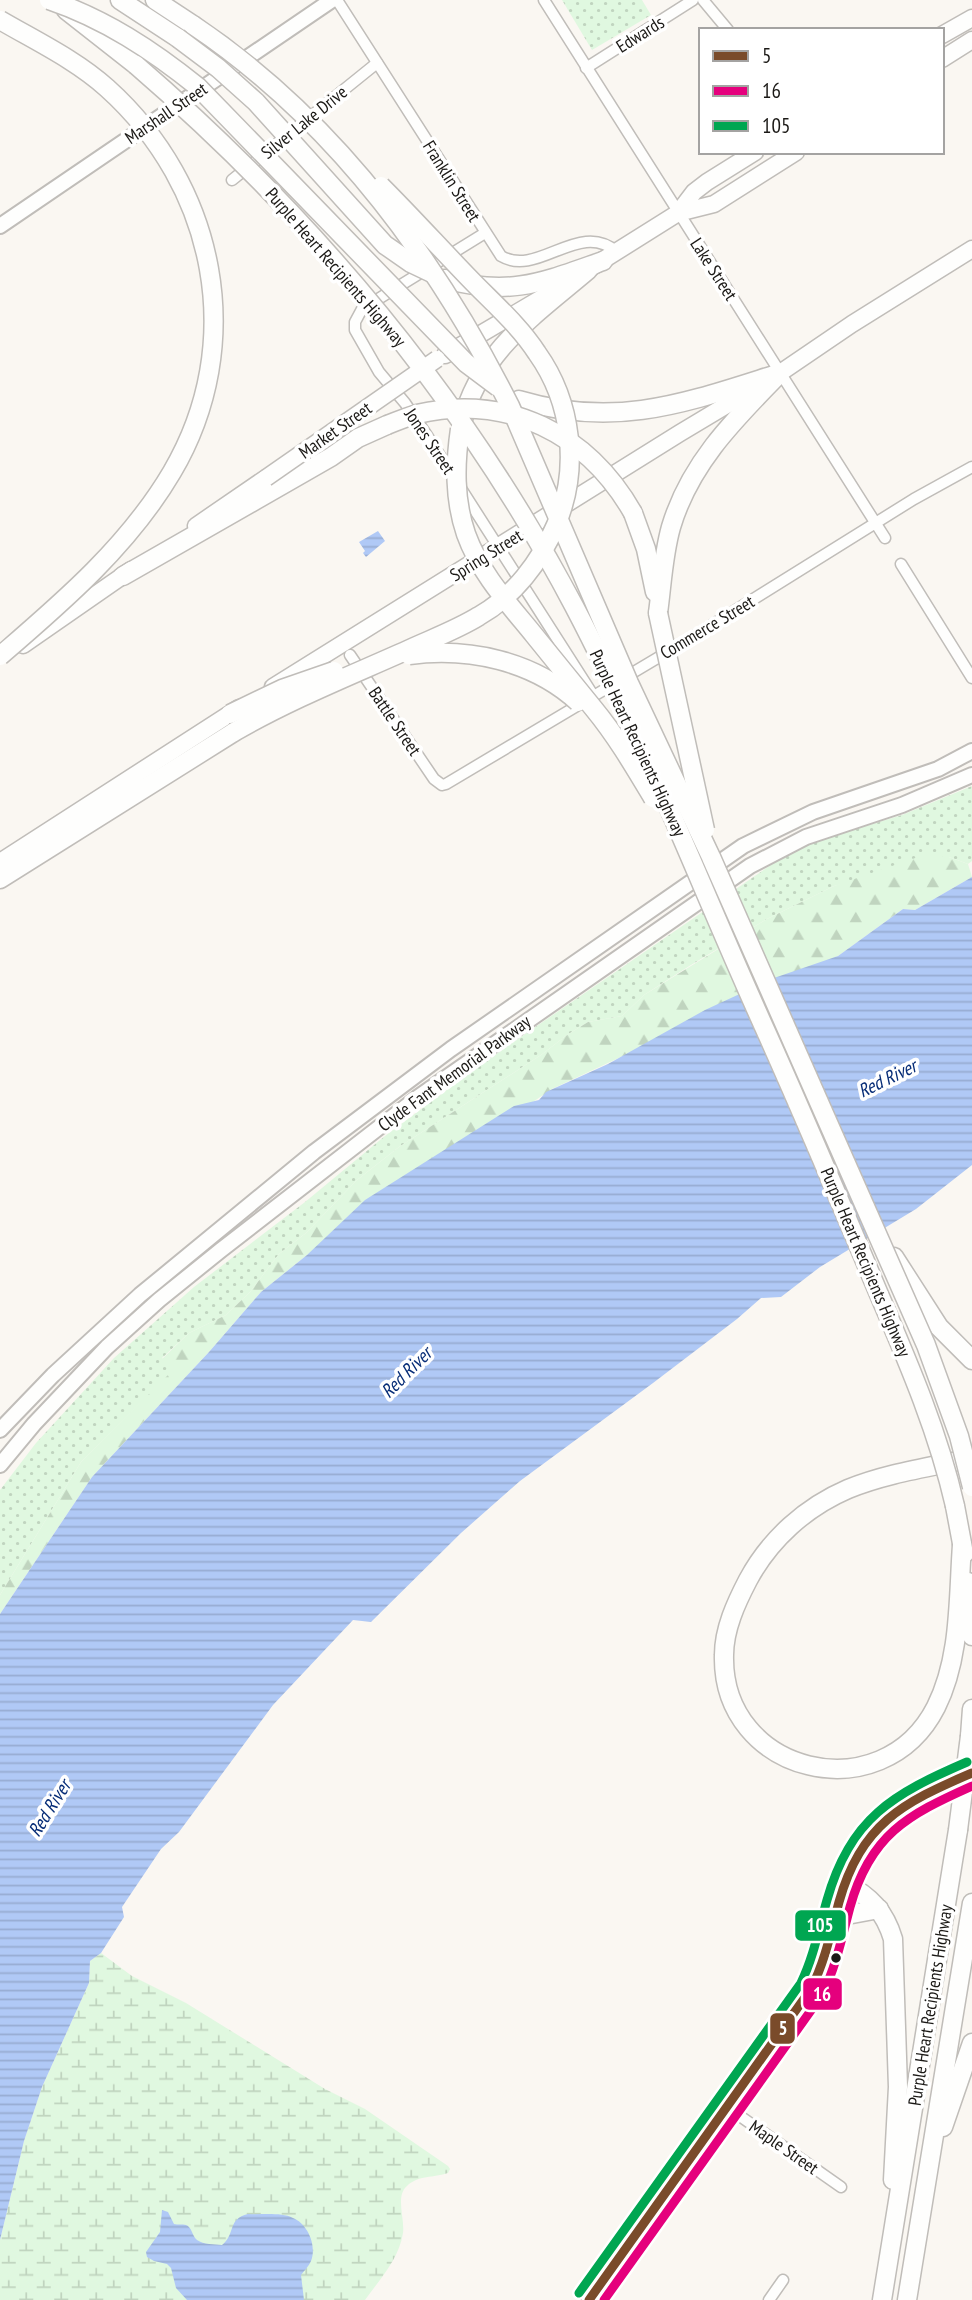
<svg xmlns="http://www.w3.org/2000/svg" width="972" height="2300" viewBox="0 0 972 2300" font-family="'PT Sans Narrow',sans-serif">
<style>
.grass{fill:url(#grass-dots)}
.forest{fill:url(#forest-firs)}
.wetland{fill:url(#wetland-marsh)}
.water{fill:url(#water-rules)}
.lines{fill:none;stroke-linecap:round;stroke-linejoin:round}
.street-casing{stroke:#c0bdb9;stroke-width:13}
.secondary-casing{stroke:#c0bdb9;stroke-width:18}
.primary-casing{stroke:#c0bdb9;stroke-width:19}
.highway-casing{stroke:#c0bdb9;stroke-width:21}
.street{stroke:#fefefd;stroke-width:10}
.secondary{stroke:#fefefd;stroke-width:14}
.primary{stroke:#fefefd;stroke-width:16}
.highway{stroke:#fefefd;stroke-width:18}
.primary-bridge-casing{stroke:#c0bdb9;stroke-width:19;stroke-linecap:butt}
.highway-bridge-casing{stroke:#c0bdb9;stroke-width:21;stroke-linecap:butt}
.primary-bridge{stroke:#fefefd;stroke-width:16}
.highway-bridge{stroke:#fefefd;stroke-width:18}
.bus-1-casing{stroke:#fff;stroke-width:14}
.bus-2-casing{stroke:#fff;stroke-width:14}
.bus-3-casing{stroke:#fff;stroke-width:14}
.bus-1{stroke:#7a4b2a;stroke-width:9}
.bus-2{stroke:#e5007d;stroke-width:9}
.bus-3{stroke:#00a651;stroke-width:9}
.bus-dot{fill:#1b1916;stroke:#fff;stroke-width:2.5}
.labels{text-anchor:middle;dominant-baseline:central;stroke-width:7;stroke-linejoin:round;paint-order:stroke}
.street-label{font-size:18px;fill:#1b1916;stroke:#fff}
.water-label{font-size:19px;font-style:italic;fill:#072d77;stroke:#fff}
.line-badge{stroke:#fff;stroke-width:2.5}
.badge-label{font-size:19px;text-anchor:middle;font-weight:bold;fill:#fff}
</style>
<defs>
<pattern id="grass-dots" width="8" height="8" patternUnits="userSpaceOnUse" patternTransform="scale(1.75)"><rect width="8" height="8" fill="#e0f8e0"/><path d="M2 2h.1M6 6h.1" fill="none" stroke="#c0d4bf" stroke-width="1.8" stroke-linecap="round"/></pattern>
<pattern id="forest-firs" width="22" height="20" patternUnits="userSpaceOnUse" patternTransform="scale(1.75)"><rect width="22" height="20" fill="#e0f8e0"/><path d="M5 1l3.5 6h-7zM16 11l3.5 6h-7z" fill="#c0d4bf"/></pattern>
<pattern id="wetland-marsh" width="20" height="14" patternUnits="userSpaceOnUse" patternTransform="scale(1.75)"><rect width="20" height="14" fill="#e0f8e0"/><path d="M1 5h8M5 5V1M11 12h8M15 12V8" fill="none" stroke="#c0d4bf"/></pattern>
<pattern id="water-rules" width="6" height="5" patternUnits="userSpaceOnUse" patternTransform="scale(1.75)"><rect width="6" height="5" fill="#b0c9f6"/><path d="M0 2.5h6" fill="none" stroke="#97acd2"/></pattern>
</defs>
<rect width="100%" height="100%" fill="#faf7f2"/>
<g class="grass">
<polygon points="562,0 642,0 651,15 592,50"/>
<polygon points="972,786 972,861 968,864 949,857 834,886 767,919 691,965 644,995 622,1016 588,1022 567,1035 541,1055 399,1147 357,1180 306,1233 279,1254 250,1292 226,1315 189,1333 162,1358 176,1368 81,1462 0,1595 0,1490 36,1443 114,1358 194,1287 305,1202 385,1136 483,1063 778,860 813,842 902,815"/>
</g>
<polygon class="forest" points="927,854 949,857 968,864 972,877 915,910 903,909 838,956 552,1089 307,1255 261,1292 209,1352 92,1477 0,1614 0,1595 81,1462 175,1368 162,1359 189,1333 226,1315 250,1292 279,1254 306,1233 357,1180 399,1147 541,1055 567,1035 588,1022 622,1016 644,995 767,919 834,886"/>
<path class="wetland" d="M 101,1953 L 132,1976 L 186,2003 L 325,2089 L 365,2109 L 448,2166 L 450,2169 L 448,2173 C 434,2178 418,2175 407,2186 C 395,2196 405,2219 403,2233 C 399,2259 380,2279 365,2300 L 0,2300 L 0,2240 L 24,2141 L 42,2087 L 89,1983 L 90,1961 Z"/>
<g class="water">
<polygon points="378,531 385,541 366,557 363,553 365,551 359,542"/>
<polygon points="972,877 972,1165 916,1209 820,1267 781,1297 761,1298 737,1319 653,1383 520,1481 461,1533 371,1622 353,1620 273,1705 179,1832 161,1849 122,1907 124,1917 101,1953 90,1961 89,1983 42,2087 24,2141 0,2240 0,1614 92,1477 209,1352 261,1292 307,1255 365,1200 514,1106 539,1100 546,1092 608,1064 705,1010 774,978 838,956 903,909 915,910"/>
<path d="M 162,2210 L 168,2212 L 174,2224 C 178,2225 182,2224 186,2225 C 192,2227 192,2236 197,2240 C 204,2245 214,2244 222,2245 C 236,2234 227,2219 248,2214 C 262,2215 281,2212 293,2218 C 308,2224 317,2246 311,2261 C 309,2266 304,2271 301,2275 L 304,2300 L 187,2300 L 176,2288 L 171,2268 L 167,2264 L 154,2261 L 147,2257 L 146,2252 L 160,2232 Z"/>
</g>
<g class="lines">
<g class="street-casing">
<g id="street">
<path d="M 337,0 L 501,256 C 538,278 579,219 617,252"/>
<polyline points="544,0 885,538"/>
<polyline points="703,0 728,30"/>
<polyline points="586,68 693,0"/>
<polyline points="232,180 377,63"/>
<polyline points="485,233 362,309 355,322 355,330 379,372 405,403 428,437 593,695"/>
<polyline points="901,564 972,678"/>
<polyline points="350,655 434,779 442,785 446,784 691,638 914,499 972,467"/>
<polyline points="727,2107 841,2187"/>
<polyline points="769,2300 783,2280"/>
</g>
</g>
<g class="secondary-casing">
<g id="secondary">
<polyline points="0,226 332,0"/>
<polyline points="0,1430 53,1375 140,1295 314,1152 451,1049 743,846 813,812 938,769 972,751"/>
<polyline points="0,1465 34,1424 107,1347 159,1300 221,1250 417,1098 750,866 806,837 902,805 972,775"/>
<polyline points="589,2300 811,1989 829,1948 845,1883"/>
</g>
</g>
<g class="primary-casing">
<g id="primary">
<polyline points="942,35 972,18"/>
<polyline points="942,59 972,40"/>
<polyline points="678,213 714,204 796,152"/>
<polyline points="592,267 678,213 694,192 707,182 755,152"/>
<polyline points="445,355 552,292"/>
<polyline points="196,526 266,478"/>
<polyline points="23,645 131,570"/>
<polyline points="273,687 680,433 780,373 852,324 972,249"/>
<polyline points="0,862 239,708"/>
<path d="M 845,1883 C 868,1816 912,1799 972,1773"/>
</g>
</g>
<g class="highway-casing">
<g id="highway">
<polyline points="120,0 178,38"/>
<polyline points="155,0 193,25"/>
<polyline points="66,10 136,65"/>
<path d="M 445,279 C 510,297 543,282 603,261"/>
<path d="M 519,400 C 616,429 685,403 777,374"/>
<path d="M 462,423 C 479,352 535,315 588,270"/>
<polyline points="633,513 646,549 655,592"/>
<polyline points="123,576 331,457 358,438 387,425"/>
<path d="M 658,613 C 662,584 663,555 671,527 C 690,463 735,419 780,373"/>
<polyline points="0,879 234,732"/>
<polyline points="894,1257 939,1327 972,1360"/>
<polyline points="955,1506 964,1554"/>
<path d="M 962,1545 C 958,1599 961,1657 936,1707 C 882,1813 721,1774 724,1655 C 724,1629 736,1603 748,1580 C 770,1539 806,1507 848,1489 C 887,1473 931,1467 972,1458"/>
<polyline points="968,1582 972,1636"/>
<polyline points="970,1736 972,1709"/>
<path d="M 845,1883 C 870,1896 885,1912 893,1939 L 898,2087 L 893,2180"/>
<polyline points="836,1917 879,1909"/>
<polyline points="943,2127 972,2043"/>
<polyline points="882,2300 958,1830"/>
<polyline points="907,2300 972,1903"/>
</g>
</g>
<use href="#street" class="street"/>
<use href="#secondary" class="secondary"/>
<use href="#primary" class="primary"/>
<use href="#highway" class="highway"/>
<g class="primary-bridge-casing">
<polyline id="primary-bridge" points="266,478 437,359"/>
</g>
<g class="highway-bridge-casing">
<g id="highway-bridge">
<path d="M 49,0 C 105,19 152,50 198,87 L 466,363 L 498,387"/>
<path d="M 0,20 C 36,41 76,60 107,88 C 216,186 248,343 172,472 C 129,545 64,601 0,656"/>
<path d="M 193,25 C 333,119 435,257 510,406 L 629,683 L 711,857 L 926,1345 L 959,1436 L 972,1487"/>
<polyline points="178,38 218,68 256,102 385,245 411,263 432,273"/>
<path d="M 136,65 C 313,218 464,398 574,606 C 647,745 703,893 768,1036 C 806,1121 842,1206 878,1292 C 908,1362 938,1431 955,1506"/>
<path d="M 387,425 C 397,421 407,417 417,414 C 508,393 588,434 633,513"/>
<path d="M 460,429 C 455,464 454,499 466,534 C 480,573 508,603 534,635 C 554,660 574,684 594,709 C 617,737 635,768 653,798"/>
<polyline points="658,613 705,830"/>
<path d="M 409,655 C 469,647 533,661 578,702"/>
<polyline points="230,714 282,689 334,671"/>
<path d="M 234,732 C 291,699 352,675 412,648 C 434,638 458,629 479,616 C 514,596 540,562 556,525 C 580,469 572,402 537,353 C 519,325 492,302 469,278 C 440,248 411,216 381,186"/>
<polyline points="958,1830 970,1736"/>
</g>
</g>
<use href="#primary-bridge" class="primary-bridge"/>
<use href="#highway-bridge" class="highway-bridge"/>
<g class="bus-1-casing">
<path id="bus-1" d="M 589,2300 L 811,1989 C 825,1961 831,1932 839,1902 C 861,1824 902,1803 972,1773"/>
</g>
<g class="bus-2-casing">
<path id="bus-2" d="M 604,2300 L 822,1995 C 836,1967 842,1937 850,1907 C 870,1835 907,1815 972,1786"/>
</g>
<g class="bus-3-casing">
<path id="bus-3" d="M 579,2293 L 801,1983 C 814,1956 819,1928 827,1900 C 850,1818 893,1794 967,1762"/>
</g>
<use href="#bus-1" class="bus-1"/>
<use href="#bus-2" class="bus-2"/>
<use href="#bus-3" class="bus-3"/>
</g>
<circle class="bus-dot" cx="836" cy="1958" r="6"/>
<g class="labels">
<g class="street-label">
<text transform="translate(640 34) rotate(-32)">Edwards</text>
<text transform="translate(166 113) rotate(-34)">Marshall Street</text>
<text transform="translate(304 122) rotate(-39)">Silver Lake Drive</text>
<text transform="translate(452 181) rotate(58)">Franklin Street</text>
<text transform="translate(336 267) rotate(49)">Purple Heart Recipients Highway</text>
<text transform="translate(714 269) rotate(57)">Lake Street</text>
<text transform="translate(335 430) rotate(-35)">Market Street</text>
<text transform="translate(430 441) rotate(56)">Jones Street</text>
<text transform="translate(486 555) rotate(-32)">Spring Street</text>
<text transform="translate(707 627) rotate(-31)">Commerce Street</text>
<text transform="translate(395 721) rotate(56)">Battle Street</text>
<text transform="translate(638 743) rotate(65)">Purple Heart Recipients Highway</text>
<text transform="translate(454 1073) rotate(-36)">Clyde Fant Memorial Parkway</text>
<text transform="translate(866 1262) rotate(67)">Purple Heart Recipients Highway</text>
<text transform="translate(930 2005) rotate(-81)">Purple Heart Recipients Highway</text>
<text transform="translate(784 2147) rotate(35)">Maple Street</text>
</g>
<g class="water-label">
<text transform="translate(887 1078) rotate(-26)">Red River</text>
<text transform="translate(406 1372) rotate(-45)">Red River</text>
<text transform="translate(49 1808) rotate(-58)">Red River</text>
</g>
</g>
<g class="line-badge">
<rect x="794" y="1909" width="53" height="33" rx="7" fill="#00a651"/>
<rect x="802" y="1977" width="41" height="34" rx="7" fill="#e5007d"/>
<rect x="769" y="2012" width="27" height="33" rx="7" fill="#7a4b2a"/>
</g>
<g class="badge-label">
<text x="820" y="1932">105</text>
<text x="822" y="2001">16</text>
<text x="783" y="2035">5</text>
</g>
<rect x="699" y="28" width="245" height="126" fill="#ffffff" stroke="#a4a3a2" stroke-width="2"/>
<rect x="713" y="51" width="35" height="10" fill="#7a4b2a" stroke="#a4a3a2" stroke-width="2"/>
<text x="762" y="63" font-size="21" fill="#1b1916">5</text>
<rect x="713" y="86" width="35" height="10" fill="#e5007d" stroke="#a4a3a2" stroke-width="2"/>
<text x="762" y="98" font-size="21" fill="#1b1916">16</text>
<rect x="713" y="121" width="35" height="10" fill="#00a651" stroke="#a4a3a2" stroke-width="2"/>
<text x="762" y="133" font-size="21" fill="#1b1916">105</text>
</svg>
